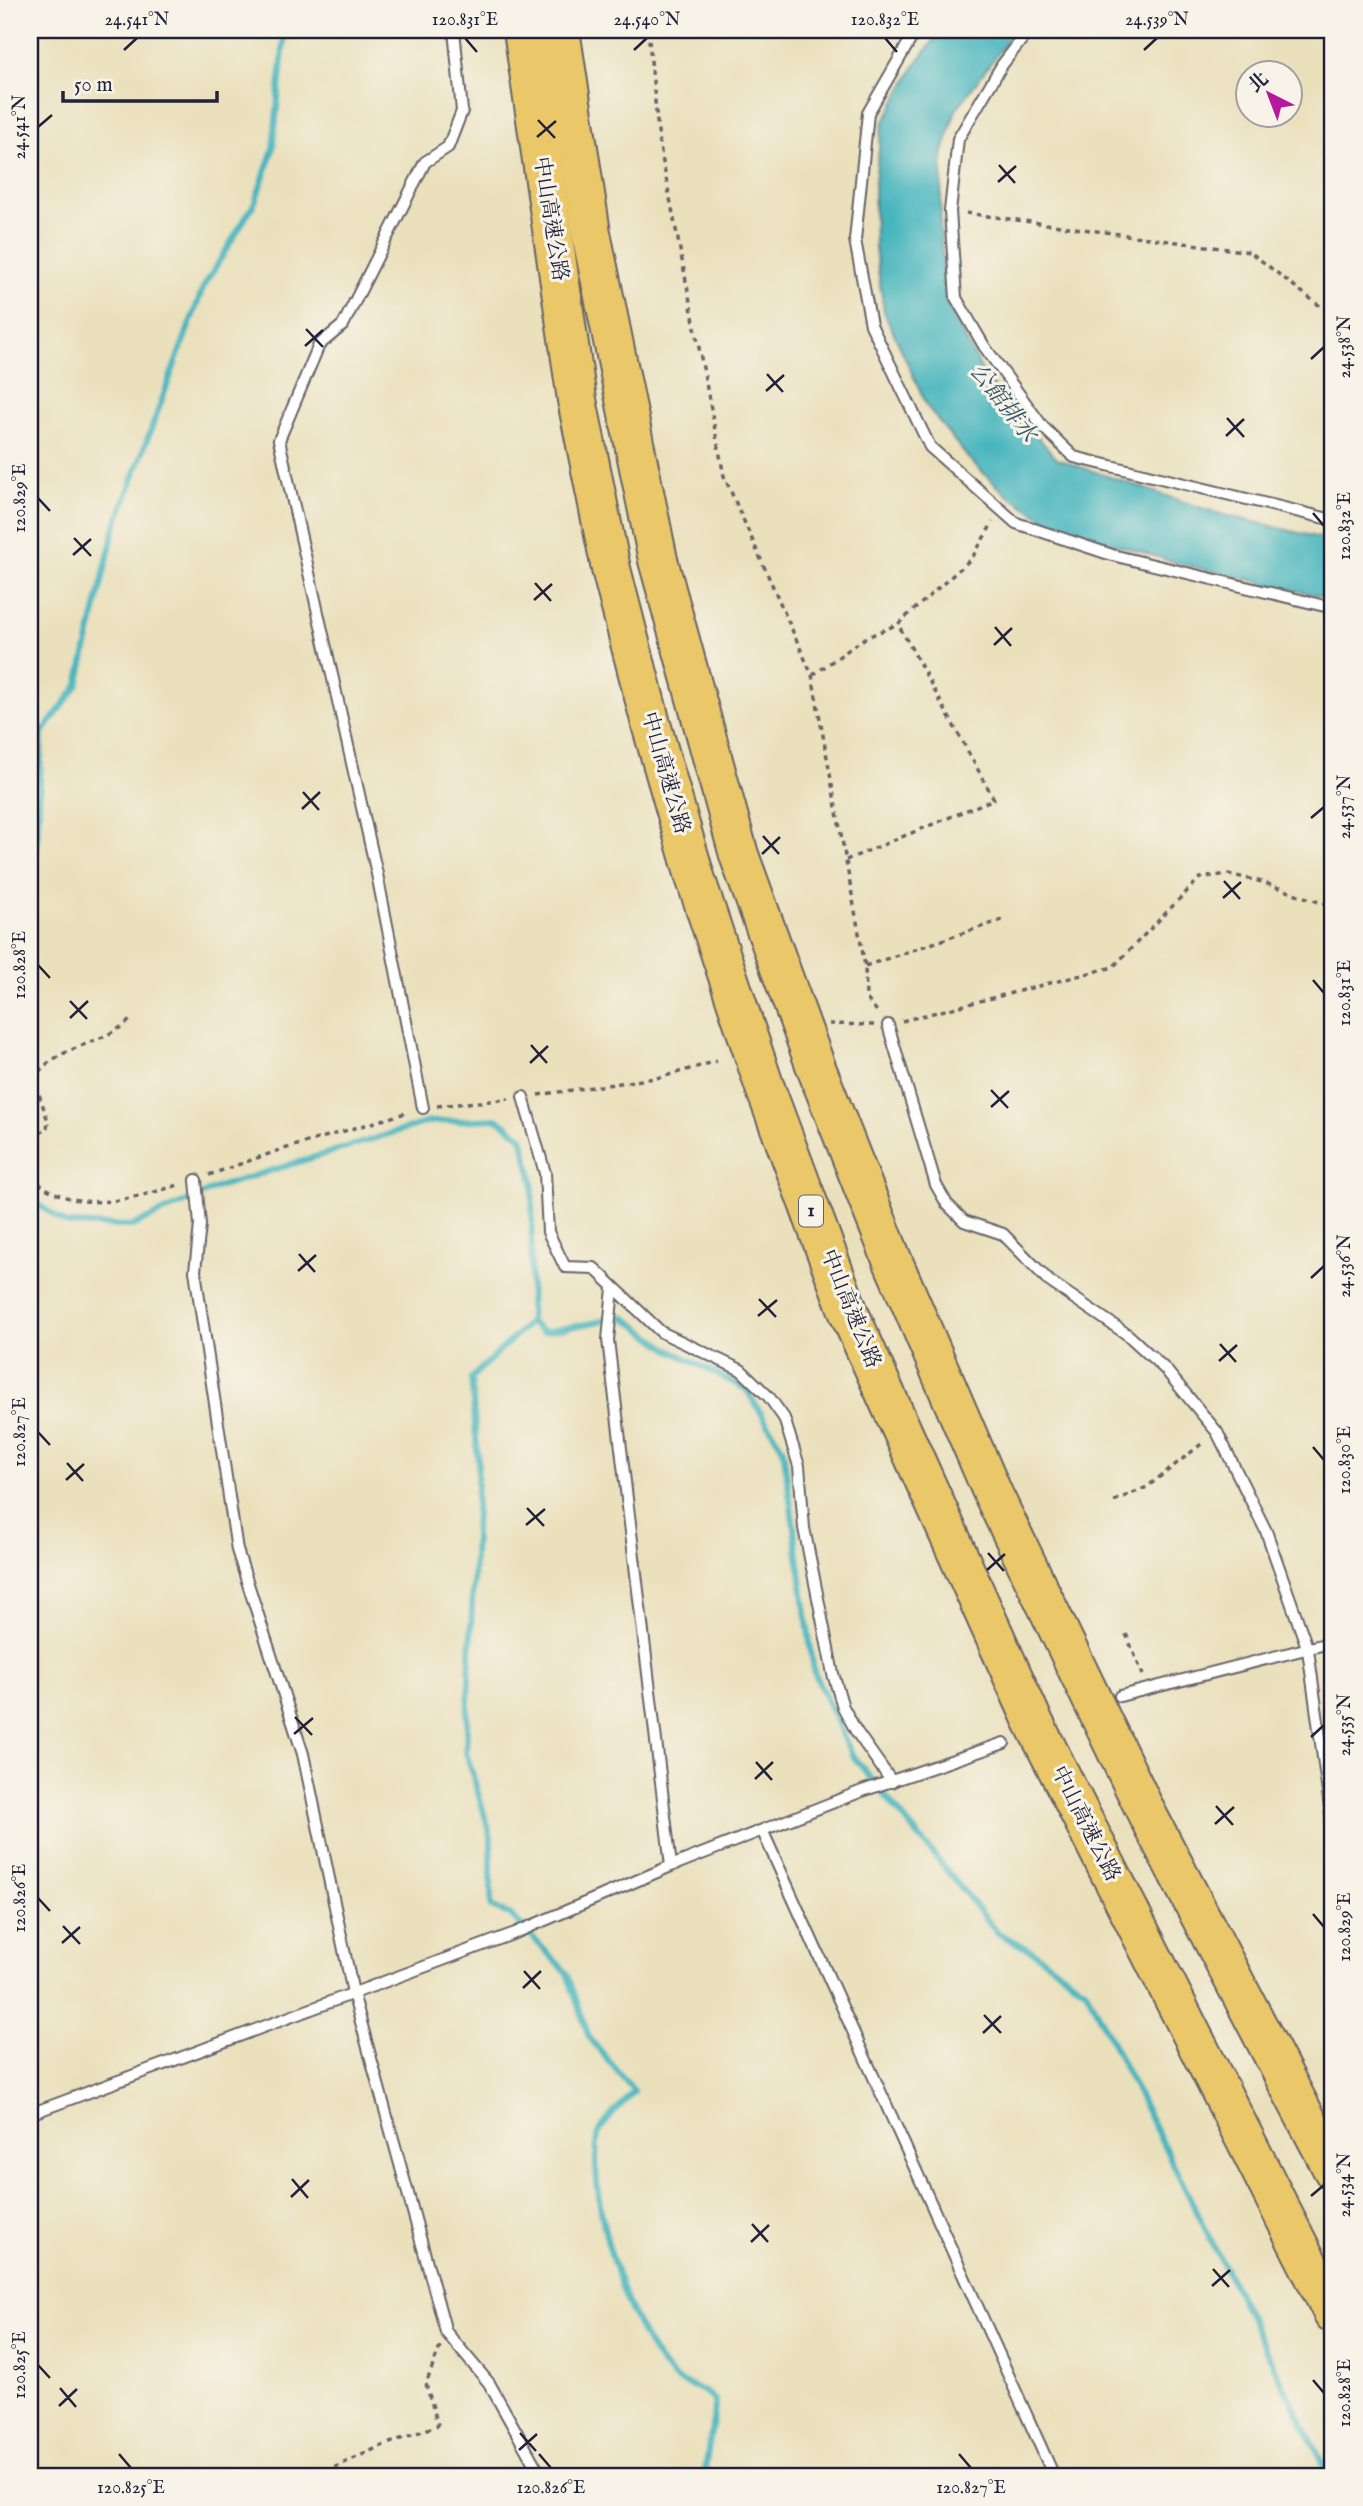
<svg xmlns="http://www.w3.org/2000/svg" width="1363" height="2506" viewBox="0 0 1363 2506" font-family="'IM FELL English','Noto Serif TC',serif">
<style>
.water{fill:#46b5be;stroke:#346c7c;stroke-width:2}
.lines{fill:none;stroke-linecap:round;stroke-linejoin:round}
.stream{stroke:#46b5be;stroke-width:6}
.service-casing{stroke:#686468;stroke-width:14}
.motorway-casing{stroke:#686468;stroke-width:42}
.path{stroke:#686468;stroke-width:3.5;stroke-dasharray:5 5;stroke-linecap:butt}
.service{stroke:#fff;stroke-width:10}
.motorway{stroke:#eac769;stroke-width:38}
.ticks{fill:none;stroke:#22223b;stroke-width:2.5}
.labels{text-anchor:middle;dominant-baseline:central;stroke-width:6;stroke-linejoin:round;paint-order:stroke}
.shield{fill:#f7f3e8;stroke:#62616f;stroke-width:2}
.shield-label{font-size:19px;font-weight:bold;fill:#22223b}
.street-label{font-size:21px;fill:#22223b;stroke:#f7f3e8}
.water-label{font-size:23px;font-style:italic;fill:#2f5569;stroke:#f7f3e8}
.neatline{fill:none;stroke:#22223b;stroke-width:2.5}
.ticks-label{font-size:18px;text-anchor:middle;fill:#22223b}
</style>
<rect width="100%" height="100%" fill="#f7f3e8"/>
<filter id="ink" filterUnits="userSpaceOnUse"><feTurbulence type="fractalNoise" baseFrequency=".0143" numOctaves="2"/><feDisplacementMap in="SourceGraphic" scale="14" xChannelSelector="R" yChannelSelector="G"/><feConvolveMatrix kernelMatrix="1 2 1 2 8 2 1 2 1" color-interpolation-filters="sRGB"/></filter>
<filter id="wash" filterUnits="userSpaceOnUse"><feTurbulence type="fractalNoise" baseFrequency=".00686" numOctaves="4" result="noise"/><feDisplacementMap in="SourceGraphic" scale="28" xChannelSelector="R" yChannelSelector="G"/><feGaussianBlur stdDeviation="1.57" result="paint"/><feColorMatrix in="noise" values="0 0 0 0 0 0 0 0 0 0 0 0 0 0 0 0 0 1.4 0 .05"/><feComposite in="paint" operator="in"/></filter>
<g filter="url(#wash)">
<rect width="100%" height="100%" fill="#eae0bc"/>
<polygon class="water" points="942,30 1015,30 956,110 943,152 940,227 946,303 986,378 1057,459 1217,513 1333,541 1333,599 1178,563 1057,527 1007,495 969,459 928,408 884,312 875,248 874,189 882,125 917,62"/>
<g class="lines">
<g class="stream">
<polyline points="30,871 37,847 42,733 78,685 114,530 203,288 255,202 273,149 285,30"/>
<path d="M 30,1199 L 67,1224 L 132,1226 L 218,1187 L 428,1122 L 498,1119 L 522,1137 L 533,1182 L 530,1322 L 471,1378 L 478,1462 L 466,1752 L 491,1837 L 491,1907 L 511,1915 L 567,1973 L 589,2037 L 634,2091 C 626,2100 600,2125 598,2136 C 587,2201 626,2329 671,2375 C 682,2387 699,2383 716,2401 L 704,2476"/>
<polyline points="530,1322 543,1332 624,1317 670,1350 746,1389 783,1449 814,1672 852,1755 998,1933 1035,1953 1086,1990 1329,2476"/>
</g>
</g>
</g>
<g filter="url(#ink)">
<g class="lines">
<g class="service-casing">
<g id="service">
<polyline points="916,30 868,113 855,240 871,325 930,447 1016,523 1112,555 1333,608"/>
<polyline points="1029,30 1002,65 958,139 950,211 956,298 984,346 1043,427 1074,457 1333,520"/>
<polyline points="888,1025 936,1185 947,1204 964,1221 1003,1234 1049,1281 1128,1335 1165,1369 1217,1432 1266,1531 1308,1650 1333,1829"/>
<polyline points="523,1097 545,1173 548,1232 565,1267 594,1268 661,1332 741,1370 769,1397 784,1418 799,1466 804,1528 833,1674 843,1707 856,1731 892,1782"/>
<polyline points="423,1108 377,874 279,440 319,345 343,325 425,162 448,147 462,111 454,30"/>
<polyline points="196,1180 200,1225 195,1271 237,1550 303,1754 353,1993 446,2332 489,2383 541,2476"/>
<polyline points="613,1288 608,1340 671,1866"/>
<polyline points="1120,1696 1333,1642"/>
<polyline points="763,1832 1054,2476"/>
<polyline points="30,2114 515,1933 671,1866 862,1791 1004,1743"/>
</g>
</g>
<g class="motorway-casing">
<g id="motorway">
<polyline points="523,30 577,400 611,569 651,724 695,877 764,1085 849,1313 1032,1719 1333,2313"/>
<polyline points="560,30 591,233 658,560 739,855 817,1070 891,1257 993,1494 1147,1814 1333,2170"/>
</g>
</g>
<g class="path">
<polyline points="648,30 659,142 724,476 812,675 865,966 866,998 880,1015"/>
<polyline points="966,213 1250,252 1333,316"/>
<polyline points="813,675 865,638 898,624"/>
<polyline points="846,860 994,799 898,624 972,558 993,522"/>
<polyline points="865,966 1002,920"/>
<polyline points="902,1021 1113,967 1200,878 1228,874 1262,882 1333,907"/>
<polyline points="829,1024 874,1025"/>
<polyline points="538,1095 662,1077 717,1061"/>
<polyline points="437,1106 509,1099"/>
<path d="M 30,1138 L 47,1129 L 48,1121 L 34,1079 C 52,1047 103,1045 130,1020"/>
<polyline points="209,1175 277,1151 409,1112"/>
<path d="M 30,1177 C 79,1217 127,1200 182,1184"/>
<polyline points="1114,1501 1147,1487 1204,1442"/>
<polyline points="1126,1634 1143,1675"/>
<polyline points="316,2476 379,2447 438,2425 426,2384 440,2347"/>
</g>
<use href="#service" class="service"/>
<use href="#motorway" class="motorway"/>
</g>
</g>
<path class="ticks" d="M 465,38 L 477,52M 885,38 L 897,52M 124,50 L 137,38M 634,50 L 647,38M 1144,50 L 1157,38M 538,120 L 555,138M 38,127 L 52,115M 537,137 L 556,121M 999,165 L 1015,183M 998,182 L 1016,166M 306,329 L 323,347M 305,346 L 323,330M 1311,359 L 1324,347M 767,374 L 783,392M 766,391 L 784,375M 1227,418 L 1244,437M 1226,436 L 1244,419M 38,498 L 50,511M 1313,513 L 1324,526M 74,538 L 91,556M 73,555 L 91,539M 535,583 L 551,601M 534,600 L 552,584M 995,627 L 1011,646M 994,645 L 1012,628M 303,792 L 319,810M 302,809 L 320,792M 1311,818 L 1324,807M 763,836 L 779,854M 762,854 L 780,837M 1224,881 L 1240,899M 1223,898 L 1241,882M 38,965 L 50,978M 1313,980 L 1324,993M 70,1001 L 87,1019M 70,1018 L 88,1001M 531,1045 L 547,1063M 530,1063 L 548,1046M 991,1090 L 1008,1108M 991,1107 L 1009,1091M 299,1254 L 315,1272M 298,1271 L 316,1255M 1311,1278 L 1324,1266M 759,1299 L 776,1317M 758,1316 L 777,1300M 1220,1344 L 1236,1362M 1219,1361 L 1237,1345M 38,1432 L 50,1445M 1313,1447 L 1324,1460M 67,1463 L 83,1481M 66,1480 L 84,1464M 527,1508 L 544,1526M 526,1525 L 545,1509M 988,1553 L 1004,1571M 987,1570 L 1005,1554M 295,1717 L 312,1735M 294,1734 L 313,1718M 1311,1737 L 1324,1725M 756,1762 L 772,1780M 755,1779 L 773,1762M 1216,1806 L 1233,1825M 1215,1824 L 1234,1807M 38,1898 L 50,1911M 1313,1914 L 1324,1927M 63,1926 L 80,1944M 62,1943 L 80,1927M 524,1971 L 540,1989M 523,1988 L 541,1971M 984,2015 L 1001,2033M 983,2033 L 1001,2016M 292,2179 L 308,2198M 1311,2196 L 1324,2185M 291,2197 L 309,2180M 752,2224 L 768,2242M 751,2242 L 769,2225M 1213,2269 L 1229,2287M 1212,2286 L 1230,2270M 38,2365 L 50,2378M 1313,2380 L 1324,2393M 60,2388 L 76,2407M 59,2406 L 77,2389M 520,2433 L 536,2451M 519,2450 L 537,2434M 119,2454 L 131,2468M 539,2454 L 551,2468M 959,2454 L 971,2468"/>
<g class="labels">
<rect class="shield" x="799" y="1195.5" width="24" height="31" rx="5"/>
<g class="shield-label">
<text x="811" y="1211">1</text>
</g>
<g class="street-label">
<text transform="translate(550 219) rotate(81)">中山高速公路</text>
<text transform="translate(665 773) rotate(74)">中山高速公路</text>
<text transform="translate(850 1309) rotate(68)">中山高速公路</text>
<text transform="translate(1085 1824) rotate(63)">中山高速公路</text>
</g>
<g class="water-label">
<text transform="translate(1003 403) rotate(52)">公館排水</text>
</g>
</g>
<rect width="1363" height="2506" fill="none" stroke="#f7f3e8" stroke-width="77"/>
<g transform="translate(1269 94) rotate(318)"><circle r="33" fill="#f7f3e8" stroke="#a29fa3" stroke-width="2"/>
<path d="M0-5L12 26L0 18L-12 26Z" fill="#b5179e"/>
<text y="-10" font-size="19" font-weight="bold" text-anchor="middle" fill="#22223b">北</text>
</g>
<path d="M63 91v10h154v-10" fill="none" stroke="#22223b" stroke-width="3.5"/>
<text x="74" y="91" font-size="21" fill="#22223b" stroke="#f7f3e8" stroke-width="5" paint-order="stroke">50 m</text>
<rect x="38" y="38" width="1286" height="2430" class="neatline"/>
<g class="ticks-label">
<text x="137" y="25">24.541°N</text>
<text x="465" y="25">120.831°E</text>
<text x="647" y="25">24.540°N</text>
<text x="885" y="25">120.832°E</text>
<text x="1157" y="25">24.539°N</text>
<text transform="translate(19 127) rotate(-90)" y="6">24.541°N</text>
<text transform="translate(1344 347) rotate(-90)" y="6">24.538°N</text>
<text transform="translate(19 498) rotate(-90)" y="6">120.829°E</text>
<text transform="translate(1344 526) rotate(-90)" y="6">120.832°E</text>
<text transform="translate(1344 807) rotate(-90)" y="6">24.537°N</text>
<text transform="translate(19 965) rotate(-90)" y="6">120.828°E</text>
<text transform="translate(1344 993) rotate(-90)" y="6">120.831°E</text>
<text transform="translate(1344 1266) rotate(-90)" y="6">24.536°N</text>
<text transform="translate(19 1432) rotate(-90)" y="6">120.827°E</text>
<text transform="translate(1344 1460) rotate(-90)" y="6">120.830°E</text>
<text transform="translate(1344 1725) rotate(-90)" y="6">24.535°N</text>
<text transform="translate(19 1898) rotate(-90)" y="6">120.826°E</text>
<text transform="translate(1344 1927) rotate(-90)" y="6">120.829°E</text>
<text transform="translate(1344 2185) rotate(-90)" y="6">24.534°N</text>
<text transform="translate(19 2365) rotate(-90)" y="6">120.825°E</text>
<text transform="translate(1344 2393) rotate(-90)" y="6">120.828°E</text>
<text x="131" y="2493">120.825°E</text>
<text x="551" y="2493">120.826°E</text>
<text x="971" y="2493">120.827°E</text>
</g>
</svg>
